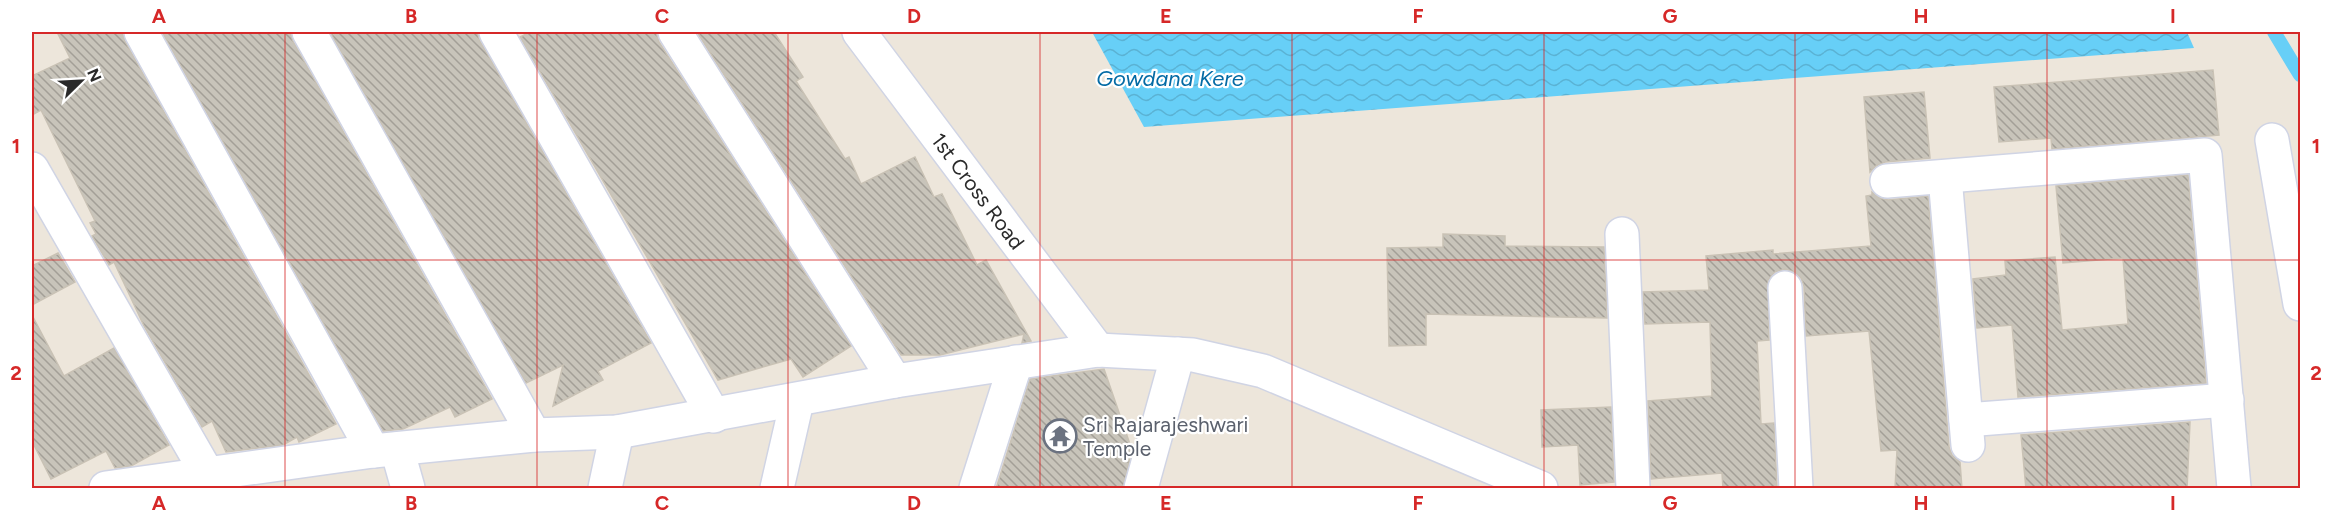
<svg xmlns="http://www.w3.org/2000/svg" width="2332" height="520" viewBox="0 0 2332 520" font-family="Figtree,sans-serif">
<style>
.water{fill:url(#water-waves)}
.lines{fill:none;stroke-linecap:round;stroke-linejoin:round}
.stream{stroke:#67cff7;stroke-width:14}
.building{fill:url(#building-back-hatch);stroke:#c9c2b5;stroke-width:1.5}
.minor-casing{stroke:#d0d4e4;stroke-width:36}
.minor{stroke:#fff;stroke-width:33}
.grid{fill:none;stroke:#d62828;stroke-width:1.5;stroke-opacity:0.55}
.labels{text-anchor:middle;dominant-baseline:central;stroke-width:4.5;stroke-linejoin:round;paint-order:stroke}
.street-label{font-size:21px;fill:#2a2a2a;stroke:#fff}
.worship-label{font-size:21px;fill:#5b616d;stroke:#fff;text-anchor:start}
.water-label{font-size:22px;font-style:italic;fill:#046ba5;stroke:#fff}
.neatline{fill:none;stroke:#d62828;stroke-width:2}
.grid-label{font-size:20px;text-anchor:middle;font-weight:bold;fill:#d62828}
</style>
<defs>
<pattern id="water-waves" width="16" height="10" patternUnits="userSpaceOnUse" patternTransform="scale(1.5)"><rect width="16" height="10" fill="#67cff7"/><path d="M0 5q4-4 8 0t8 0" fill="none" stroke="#5ab2d4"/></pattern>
<pattern id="building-back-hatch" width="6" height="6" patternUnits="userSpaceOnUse" patternTransform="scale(1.5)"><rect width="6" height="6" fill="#c8c4ba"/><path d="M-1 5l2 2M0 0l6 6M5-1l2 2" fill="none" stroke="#a39f97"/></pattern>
</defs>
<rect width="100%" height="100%" fill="#ede6db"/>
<polygon class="water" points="1092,32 2187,32 2194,48 1144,127"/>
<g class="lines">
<polyline class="stream" points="2274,32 2300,75"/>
</g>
<g class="building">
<polygon points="57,32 122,32 125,41 336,424 299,442 297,437 283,445 226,452 212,421 202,427 144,326 114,262 109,265 92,236 96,234 90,223 95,221 41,110 32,115 32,76 70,58"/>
<polygon points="162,32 290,32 293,41 492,399 455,417 450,407 403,429 383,431"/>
<polygon points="330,32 477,32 480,41 651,343 598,371 603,380 553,406 563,365 526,383"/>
<polygon points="530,32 656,32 659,42 851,346 803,377 791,359 718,380 520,37"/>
<polygon points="697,32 774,32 803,77 796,81 845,159 849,157 861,184 915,157 934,197 942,194 977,265 986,260 1031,341 1022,343 1024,334 940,355 901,355"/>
<polygon points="2213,70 2219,135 2052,149 2051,138 1999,142 1994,87"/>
<polygon points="1924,92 1930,158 1885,162 1876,166 1870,172 1864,97"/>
<polygon points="2188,175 2206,383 2018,397 2012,325 1977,328 1973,279 2006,275 2005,261 2055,257 2062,330 2128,324 2123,258 2063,263 2056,186"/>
<polygon points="1872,192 1880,198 1888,200 1928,196 1949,447 1952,455 1960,462 1962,489 1895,489 1897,450 1881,451 1869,331 1806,336 1804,286 1801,278 1794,272 1785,269 1775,272 1768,280 1769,340 1757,341 1761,424 1774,423 1777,489 1723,489 1722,473 1651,479 1648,401 1712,396 1710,322 1645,324 1643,292 1709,290 1706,256 1773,250 1773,254 1871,246 1866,196 1872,195"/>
<polygon points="1443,234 1505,236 1505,246 1604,247 1607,318 1426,314 1426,345 1389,346 1387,248 1443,247"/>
<polygon points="58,253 75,282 32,305 32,266"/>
<polygon points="32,315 64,376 114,348 169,445 131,466 115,468 106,451 51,479 32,441"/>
<polygon points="1104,369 1132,450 1123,489 996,489 1030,379"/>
<polygon points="1611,407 1614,482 1580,485 1578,445 1542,447 1541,410"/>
<polygon points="2190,422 2187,489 2026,489 2021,435"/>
</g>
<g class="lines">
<g class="minor-casing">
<g id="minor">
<polyline points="141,32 373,451"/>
<polyline points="309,32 534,435"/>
<polyline points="496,32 714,416"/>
<polyline points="675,32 895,381"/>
<polyline points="859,32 1098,350"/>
<polyline points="2272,140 2300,304"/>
<polyline points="32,169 208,475"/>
<polyline points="1945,177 1968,445"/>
<polyline points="1887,181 2205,155 2234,488"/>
<polyline points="1622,234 1633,488"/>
<polyline points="1785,288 1796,488"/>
<polyline points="1966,420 2227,400"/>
<polyline points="397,449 408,488"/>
<polyline points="106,488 373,451 534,435 617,432 895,381 1098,350 1193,355 1263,371 1541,488"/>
<polyline points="605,488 617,432"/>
<polyline points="777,488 797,401"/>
<polyline points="976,488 1016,362"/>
<polyline points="1141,488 1178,354"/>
</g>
</g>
<use href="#minor" class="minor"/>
</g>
<path class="grid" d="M 285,32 L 285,488M 537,32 L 537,488M 788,32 L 788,488M 1040,32 L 1040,488M 1292,32 L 1292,488M 1544,32 L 1544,488M 1795,32 L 1795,488M 2047,32 L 2047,488M 32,260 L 2300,260"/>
<defs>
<g id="temple-ring" transform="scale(1.725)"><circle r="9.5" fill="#fff" stroke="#6b7280" stroke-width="1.5"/><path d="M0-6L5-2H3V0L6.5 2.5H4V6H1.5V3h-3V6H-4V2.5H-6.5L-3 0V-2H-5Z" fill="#6b7280"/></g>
</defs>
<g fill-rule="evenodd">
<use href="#temple-ring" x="1060" y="436"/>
</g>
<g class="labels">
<g class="street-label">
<text transform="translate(978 191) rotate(53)">1st Cross Road</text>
</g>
<g class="worship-label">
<text x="1083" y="424">Sri Rajarajeshwari<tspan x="1083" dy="24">Temple</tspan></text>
</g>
<g class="water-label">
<text x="1170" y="78">Gowdana Kere</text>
</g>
</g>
<rect width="2332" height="520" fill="none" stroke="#ffffff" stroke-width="66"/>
<g transform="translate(81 81) rotate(66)" stroke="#ffffff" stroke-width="4.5" paint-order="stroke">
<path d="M0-4.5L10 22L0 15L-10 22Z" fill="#2a2a2a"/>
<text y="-9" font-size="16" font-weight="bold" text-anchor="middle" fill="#2a2a2a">N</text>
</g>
<rect x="33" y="33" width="2266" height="454" class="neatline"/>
<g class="grid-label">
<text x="159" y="23">A</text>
<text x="411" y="23">B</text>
<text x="662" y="23">C</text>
<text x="914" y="23">D</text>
<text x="1166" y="23">E</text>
<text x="1418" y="23">F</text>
<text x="1670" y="23">G</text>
<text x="1921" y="23">H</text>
<text x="2173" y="23">I</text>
<text x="16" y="153">1</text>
<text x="2316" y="153">1</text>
<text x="16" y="380">2</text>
<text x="2316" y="380">2</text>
<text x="159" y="510">A</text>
<text x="411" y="510">B</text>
<text x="662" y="510">C</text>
<text x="914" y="510">D</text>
<text x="1166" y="510">E</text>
<text x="1418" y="510">F</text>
<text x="1670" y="510">G</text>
<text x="1921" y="510">H</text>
<text x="2173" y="510">I</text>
</g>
</svg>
